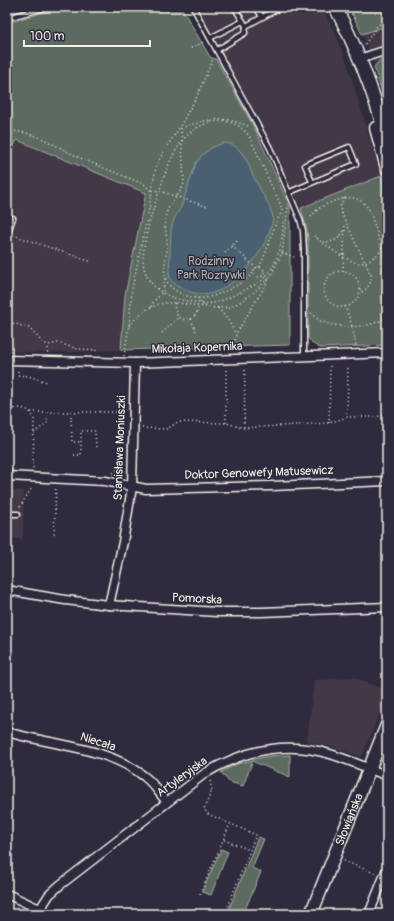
<svg xmlns="http://www.w3.org/2000/svg" width="394" height="921" viewBox="0 0 394 921" font-family="Pangolin,sans-serif">
<style>
.built{fill:#423847}
.green{fill:#5b6a60;stroke:#a8aea4}
.water{fill:#48616f;stroke:#8d9b9f}
.lines{fill:none;stroke-linecap:round;stroke-linejoin:round}
.lane-casing{stroke:#f4f1e8;stroke-width:7}
.street-casing{stroke:#f4f1e8;stroke-width:11}
.secondary-casing{stroke:#f4f1e8;stroke-width:15}
.path{stroke:#f4f1e8;stroke-width:1.5;stroke-dasharray:1 3;stroke-linecap:butt}
.lane{stroke:#2f2a3d;stroke-width:4}
.street{stroke:#2f2a3d;stroke-width:8}
.secondary{stroke:#2f2a3d;stroke-width:12}
.labels{text-anchor:middle;dominant-baseline:central;stroke-width:3;stroke-linejoin:round;paint-order:stroke}
.park-label{font-size:12px;fill:#afb4ab;stroke:#2f2a3d}
.street-label{font-size:12px;fill:#f4f1e8;stroke:#2f2a3d}
</style>
<rect width="100%" height="100%" fill="#2f2a3d"/>
<filter id="ink" filterUnits="userSpaceOnUse"><feTurbulence type="fractalNoise" baseFrequency=".025" numOctaves="2"/><feDisplacementMap in="SourceGraphic" scale="8" xChannelSelector="R" yChannelSelector="G"/><feConvolveMatrix kernelMatrix="1 2 1 2 8 2 1 2 1" color-interpolation-filters="sRGB"/></filter>
<g filter="url(#ink)">
<g class="built">
<polygon points="197,7 322,7 335,33 347,63 381,176 301,208 267,134"/>
<polygon points="387,26 387,108 371,55 362,34"/>
<polygon points="17,140 147,192 125,295 121,350 48,353 7,352 7,160"/>
<polygon points="7,490 24,491 23,539 16,539 7,537"/>
<polygon points="354,677 387,691 387,696 362,756 359,756 329,746 307,742 314,680"/>
</g>
<g class="green">
<polygon points="63,7 181,7 210,57 216,59 255,129 290,207 290,345 121,350 125,295 146,193 17,140 7,160 7,23"/>
<polygon points="349,7 387,7 387,26 362,34"/>
<polygon points="387,55 387,108 374,67 380,60"/>
<polygon points="381,176 387,196 387,345 320,348 313,344 308,338 308,241 307,230 301,208"/>
<polygon points="290,755 290,777 254,762 254,759 271,756"/>
<polygon points="253,760 243,786 229,782 221,772 237,764"/>
<polygon points="258,837 264,839 252,868 261,872 243,914 227,914"/>
<polygon points="221,849 228,852 211,895 202,892"/>
</g>
<path class="water" d="M 223,143 C 238,142 247,159 251,171 C 255,182 273,209 273,218 C 273,223 270,228 269,233 C 260,257 235,288 209,294 C 201,296 192,293 185,289 C 180,287 174,284 170,279 L 169,272 L 171,230 L 174,219 L 181,207 L 196,163 L 202,155 L 211,148 Z"/>
<g class="lines">
<g class="lane-casing">
<g id="lane">
<polyline points="193,7 270,148 300,219 303,231 304,251 304,356"/>
<polyline points="256,7 262,17"/>
<polyline points="7,18 48,7"/>
<polyline points="246,26 281,7"/>
<polyline points="210,38 243,21"/>
<polyline points="217,50 245,33 246,26 234,7"/>
<polyline points="290,192 356,164 349,147 305,165 312,182"/>
<polyline points="7,235 13,218"/>
<polyline points="7,514 18,514"/>
</g>
</g>
<g class="street-casing">
<g id="street">
<polyline points="359,59 387,50"/>
<polyline points="7,360 135,363 387,353"/>
<polyline points="7,476 105,481 146,489 272,486 387,481"/>
<polyline points="7,590 65,600 109,605 217,612 262,612 387,607"/>
<polyline points="109,605 123,542 132,487 135,363"/>
<path d="M 7,732 C 51,745 109,747 145,777 C 154,784 160,794 167,802"/>
<polyline points="7,894 50,914"/>
<path d="M 37,914 L 49,895 L 60,885 L 204,774 C 242,751 285,740 330,754 C 349,760 368,768 387,776"/>
<polyline points="369,914 387,869"/>
</g>
</g>
<g class="secondary-casing">
<g id="secondary">
<path d="M 335,7 C 358,49 374,94 387,139"/>
<polyline points="376,128 387,168"/>
<path id="s1" d="M 311,914 L 387,725"/>
</g>
</g>
<g class="path">
<polyline points="348,7 355,21"/>
<polyline points="386,7 387,8"/>
<polyline points="365,44 377,26 387,19"/>
<polyline points="191,48 204,42"/>
<path d="M 211,122 C 227,120 239,122 249,136 C 257,152 264,169 271,185 C 276,195 282,205 283,216 C 284,238 279,265 262,280 C 257,285 219,303 213,303 C 207,304 201,303 195,302 C 173,300 150,292 144,268 C 140,247 153,209 160,189 C 169,161 180,130 211,122 Z"/>
<path d="M 181,128 L 184,183 C 181,195 169,202 166,214 C 163,224 167,234 167,244 C 168,254 163,264 165,275 C 167,291 189,299 203,298 C 218,297 244,283 254,272"/>
<path d="M 181,128 C 208,119 224,115 250,127"/>
<path d="M 7,131 C 32,130 54,145 76,156 C 98,166 121,175 144,184 L 151,191"/>
<polyline points="7,141 11,132"/>
<polyline points="152,190 160,191 208,207"/>
<path d="M 344,198 L 340,207 L 341,212 L 371,275 C 372,284 367,289 360,293"/>
<path d="M 311,217 C 317,208 324,205 334,201 C 350,196 360,195 370,211 L 387,265"/>
<polyline points="13,235 92,262"/>
<path d="M 314,236 C 323,243 348,263 360,263 C 369,262 376,256 382,250"/>
<path d="M 323,242 C 333,243 339,239 344,231"/>
<polyline points="232,246 256,268"/>
<polyline points="225,253 239,239"/>
<polyline points="282,253 297,258"/>
<circle cx="259" cy="272" r="5"/>
<path d="M 259,267 C 269,250 271,229 282,212"/>
<polyline points="343,271 345,223"/>
<circle cx="342" cy="289" r="18"/>
<polyline points="198,298 204,306"/>
<path d="M 175,303 C 171,323 198,326 198,306"/>
<polyline points="345,306 352,326 356,346"/>
<polyline points="152,307 153,302 163,292 165,277"/>
<polyline points="218,308 228,320 236,334"/>
<path d="M 311,313 C 315,317 319,321 326,323 C 344,329 371,328 387,317"/>
<polyline points="191,319 196,332"/>
<polyline points="9,322 29,328 43,343 48,345 58,343 78,349 96,350 95,353"/>
<polyline points="7,324 9,322 11,317"/>
<path d="M 129,326 C 151,300 166,300 198,306 C 208,307 219,309 229,307 C 238,304 248,297 255,291 C 260,287 264,281 269,279"/>
<polyline points="162,333 179,317"/>
<polyline points="234,348 236,334 269,279 282,253 288,207"/>
<polyline points="48,353 48,345"/>
<polyline points="124,356 129,326 132,289 149,209 156,166 164,151 179,128 196,98 213,59"/>
<polyline points="18,375 28,376 47,382"/>
<polyline points="18,376 18,368"/>
<path d="M 7,408 C 18,408 30,406 34,419 L 33,470"/>
<polyline points="31,412 118,412 127,410"/>
<polyline points="7,414 15,408"/>
<polyline points="71,416 72,442 81,442"/>
<polyline points="347,417 348,365"/>
<polyline points="226,423 226,370"/>
<polyline points="329,423 330,366"/>
<polyline points="244,427 245,369"/>
<polyline points="142,428 167,429 178,422 226,423 244,428 329,423 347,417 374,417 387,415"/>
<polyline points="34,433 47,423 47,418"/>
<polyline points="74,455 81,455 81,431 95,431 96,447"/>
<polyline points="113,473 124,464"/>
<polyline points="20,507 31,489"/>
<polyline points="54,534 56,486"/>
<polyline points="210,781 212,790 204,809 208,814 256,835 225,914"/>
<polyline points="224,840 250,850"/>
<polyline points="344,861 377,874"/>
<polyline points="200,894 230,824"/>
<polyline points="83,914 86,909"/>
</g>
<use href="#lane" class="lane"/>
<use href="#street" class="street"/>
<use href="#secondary" class="secondary"/>
</g>
</g>
<g class="labels">
<g class="park-label">
<text x="211" y="261">Rodzinny<tspan x="211" dy="14">Park Rozrywki</tspan></text>
</g>
<g class="street-label">
<text transform="translate(197 348) rotate(-2)">Mikołaja Kopernika</text>
<text transform="translate(120 448) rotate(-88)">Stanisława Moniuszki</text>
<text transform="translate(259 473) rotate(-2)">Doktor Genowefy Matusewicz</text>
<text transform="translate(197 599) rotate(3)">Pomorska</text>
<text transform="translate(98 742) rotate(18)">Niecała</text>
<text transform="translate(182 777) rotate(-36)">Artyleryjska</text>
<text stroke="none"><textPath href="#s1" startOffset="102">Słowiańska</textPath></text>
</g>
</g>
<rect width="394" height="921" fill="none" stroke="#2f2a3d" stroke-width="24"/>
<rect x="12" y="12" width="370" height="897" fill="none" stroke="#f4f1e8" stroke-width="1.5" filter="url(#ink)"/>
<path d="M24 40v6h126v-6" fill="none" stroke="#f4f1e8" stroke-width="2"/>
<text x="30" y="40" font-size="12" fill="#f4f1e8" stroke="#2f2a3d" stroke-width="3" paint-order="stroke">100 m</text>
</svg>
